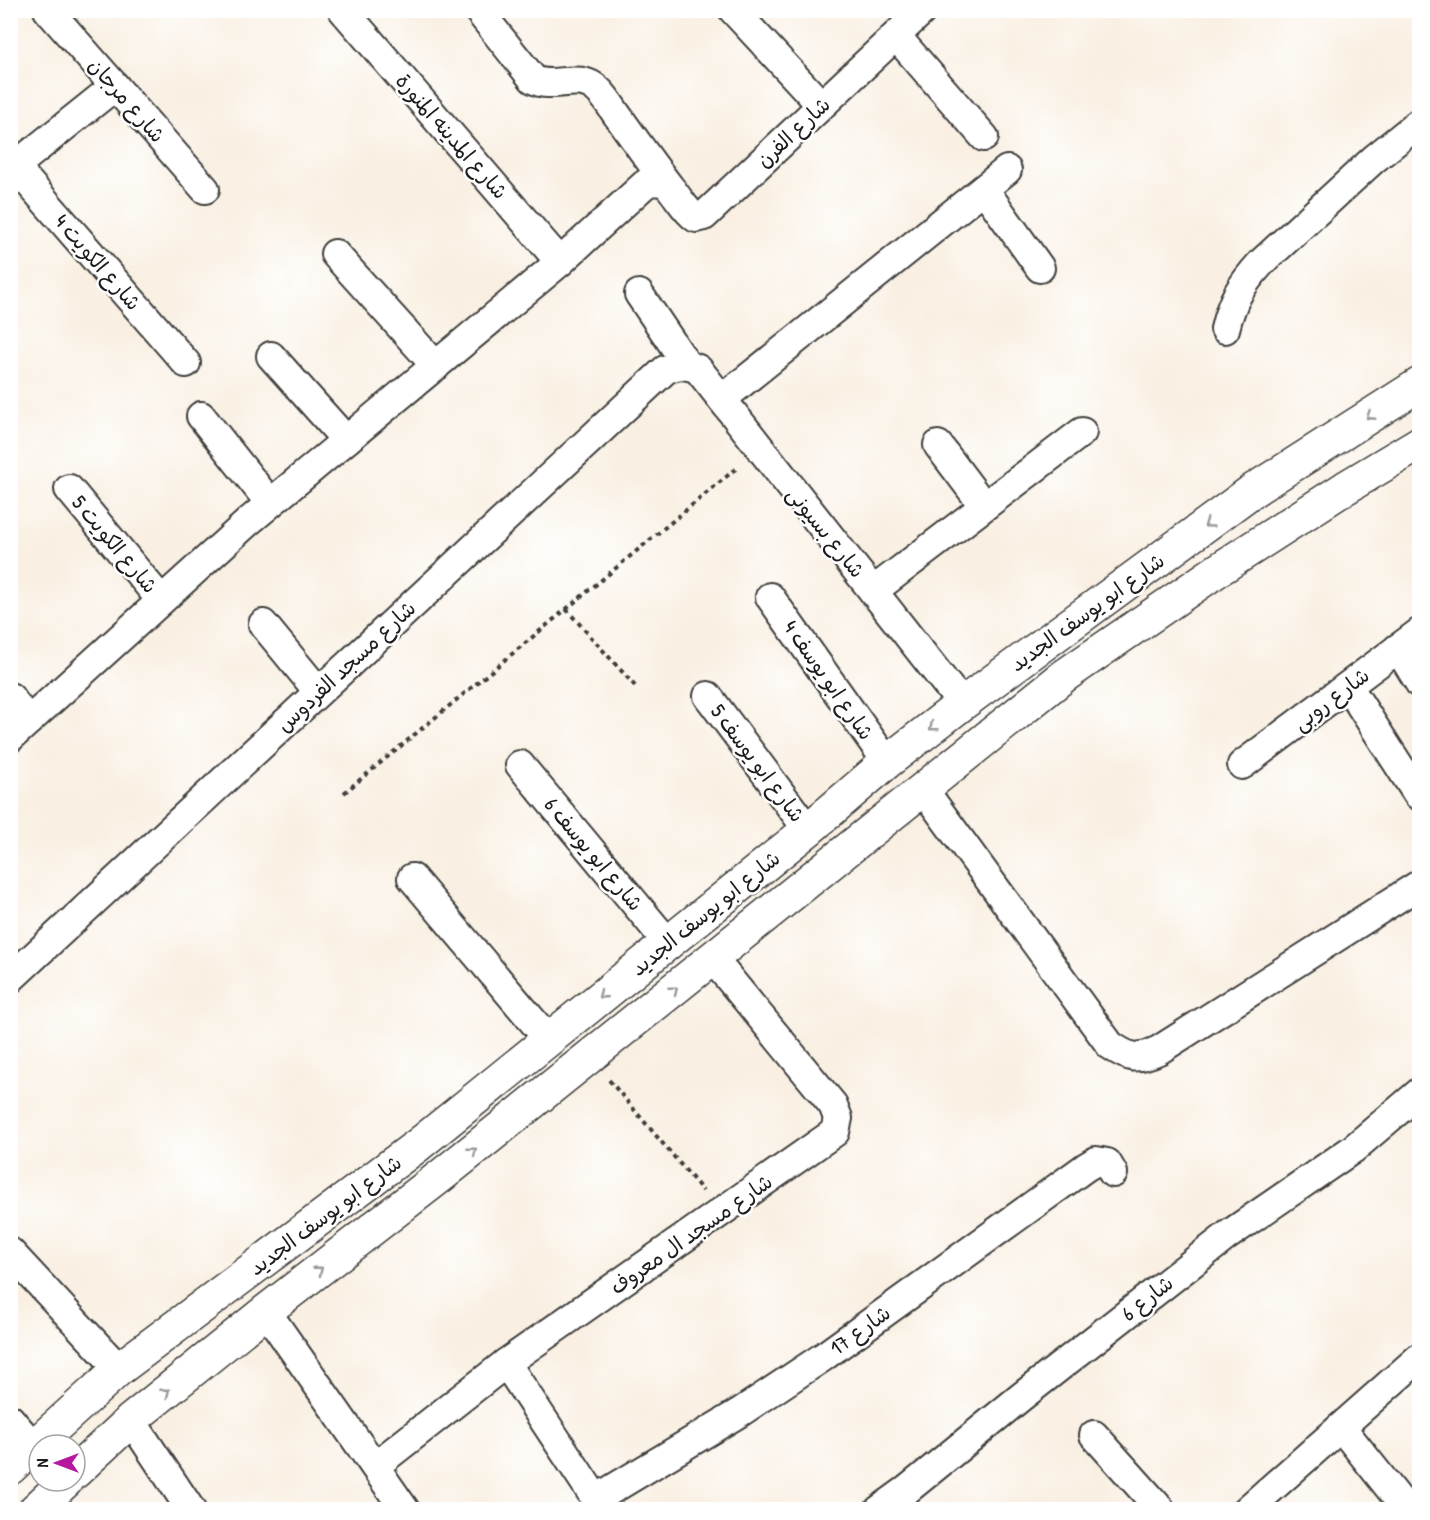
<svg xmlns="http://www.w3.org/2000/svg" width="1430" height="1520" viewBox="0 0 1430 1520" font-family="'Patrick Hand','Playpen Sans Arabic',sans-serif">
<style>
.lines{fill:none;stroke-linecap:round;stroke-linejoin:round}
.street-casing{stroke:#3d3c3a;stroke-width:32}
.secondary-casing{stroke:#3d3c3a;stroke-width:36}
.path{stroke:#3d3c3a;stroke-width:4;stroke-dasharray:4.5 4.5;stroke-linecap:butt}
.street{stroke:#fff;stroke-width:28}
.secondary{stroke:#fff;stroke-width:33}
.oneway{stroke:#999}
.labels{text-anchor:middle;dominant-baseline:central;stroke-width:5;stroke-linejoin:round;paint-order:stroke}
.street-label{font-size:21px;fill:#1c1c1c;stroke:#fff}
</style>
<rect width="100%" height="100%" fill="#fff"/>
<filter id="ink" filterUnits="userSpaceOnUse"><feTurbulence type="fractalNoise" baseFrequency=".0167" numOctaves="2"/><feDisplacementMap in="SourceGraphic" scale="12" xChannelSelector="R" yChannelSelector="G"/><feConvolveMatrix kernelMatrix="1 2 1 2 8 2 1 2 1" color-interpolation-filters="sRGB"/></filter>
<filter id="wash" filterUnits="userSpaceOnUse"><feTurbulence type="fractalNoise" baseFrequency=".008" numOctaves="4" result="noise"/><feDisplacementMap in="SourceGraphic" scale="24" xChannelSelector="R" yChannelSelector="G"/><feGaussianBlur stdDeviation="1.35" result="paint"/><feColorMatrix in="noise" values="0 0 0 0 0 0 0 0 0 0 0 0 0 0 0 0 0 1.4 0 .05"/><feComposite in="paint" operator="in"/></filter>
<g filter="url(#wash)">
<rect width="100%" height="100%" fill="#f9f0e3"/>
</g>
<g filter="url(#ink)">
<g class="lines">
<g class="street-casing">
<g id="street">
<polyline points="48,10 205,189"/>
<polyline points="343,10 560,262"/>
<path d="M 478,10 L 533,79 C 553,91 578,71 598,90 C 607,98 613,110 620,119 C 637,143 654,167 672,190 C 680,200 686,211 696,218 L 704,216 L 923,10"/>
<polyline points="733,10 821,105"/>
<polyline points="896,36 984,137"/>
<polyline points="10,161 186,363"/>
<polyline points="10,170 115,86"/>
<polyline points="984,189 1040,268"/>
<polyline points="335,254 436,366"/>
<polyline points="639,294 687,365"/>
<path d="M 1225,329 C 1232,300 1241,285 1261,263 L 1374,159 L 1420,122"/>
<polyline points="271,356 346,440"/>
<polyline points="722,399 1007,170"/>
<polyline points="201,416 270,503"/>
<polyline points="938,445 984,506"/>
<polyline points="69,489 161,600"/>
<polyline points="873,591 1082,432"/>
<polyline points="770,597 887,762"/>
<polyline points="263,624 318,691"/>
<polyline points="1398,648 1420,684"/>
<polyline points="1348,686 1418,795"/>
<polyline points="708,696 808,830"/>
<polyline points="10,697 28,721"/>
<polyline points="10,738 248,522 560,262 644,185 650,181 665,182"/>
<polyline points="520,765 668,943"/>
<polyline points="1242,765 1420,632"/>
<path d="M 923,789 L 1110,1045 C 1130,1059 1137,1060 1159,1050 L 1420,884"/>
<polyline points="412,878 548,1039"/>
<path d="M 10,979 L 665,370 C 678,364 685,364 698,369 L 962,704"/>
<polyline points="10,1252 119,1369"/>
<polyline points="266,1311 405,1510"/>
<polyline points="506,1363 603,1510"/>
<polyline points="10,1419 33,1446"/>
<polyline points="131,1420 191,1510"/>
<polyline points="1341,1427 1407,1510"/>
<polyline points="1094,1435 1161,1510"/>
<polyline points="375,1466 506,1363 835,1132 838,1118 833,1105 713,959"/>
<polyline points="596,1499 742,1411 823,1357 1086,1167 1096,1161 1107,1163 1113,1173"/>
<polyline points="879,1510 908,1489 1021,1397 1228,1235 1353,1149 1420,1092"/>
<polyline points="1247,1510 1420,1357"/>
</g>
</g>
<g class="secondary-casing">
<g id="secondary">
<polyline points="10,1468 119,1369 418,1145 808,830 887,762 962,704 1252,491 1420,384"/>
<polyline points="75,1472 131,1420 266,1311 442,1175 1064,676 1218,570 1345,488 1420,443"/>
<polyline points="35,1510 66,1481"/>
</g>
</g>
<g class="path">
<polyline points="566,609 635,686"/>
<polyline points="344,793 738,467"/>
<polyline points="609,1080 703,1191"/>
</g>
<use href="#street" class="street"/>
<use href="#secondary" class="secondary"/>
</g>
<defs><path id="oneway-chevron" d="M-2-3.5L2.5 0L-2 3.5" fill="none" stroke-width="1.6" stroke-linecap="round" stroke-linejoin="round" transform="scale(1.5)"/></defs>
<g class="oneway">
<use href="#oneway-chevron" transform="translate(1370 416) rotate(147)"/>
<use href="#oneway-chevron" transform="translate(1208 524) rotate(144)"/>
<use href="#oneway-chevron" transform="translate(933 727) rotate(142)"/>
<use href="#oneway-chevron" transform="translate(674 990) rotate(-39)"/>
<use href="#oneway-chevron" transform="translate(602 995) rotate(142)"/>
<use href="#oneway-chevron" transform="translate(473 1151) rotate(-39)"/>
<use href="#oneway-chevron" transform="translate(319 1270) rotate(-38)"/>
<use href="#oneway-chevron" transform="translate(166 1392) rotate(-39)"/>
</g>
</g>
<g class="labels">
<g class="street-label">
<text transform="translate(127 100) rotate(49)">شارع مرجان</text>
<text transform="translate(793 132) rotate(-43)">شارع الفرن</text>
<text transform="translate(452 136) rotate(49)">شارع المدينه المنورة</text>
<text transform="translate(98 262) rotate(49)">شارع الكويت 4</text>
<text transform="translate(826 532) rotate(51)">شارع بسيونى</text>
<text transform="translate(115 544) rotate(50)">شارع الكويت 5</text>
<text transform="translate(1087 612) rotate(-36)">شارع ابو يوسف الجديد</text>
<text transform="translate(346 666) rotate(-43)">شارع مسجد الفردوس</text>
<text transform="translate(829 680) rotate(55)">شارع ابو يوسف 4</text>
<text transform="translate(1331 699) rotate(-37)">شارع روبى</text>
<text transform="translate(758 763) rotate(53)">شارع ابو يوسف 5</text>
<text transform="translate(594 854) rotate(50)">شارع ابو يوسف 6</text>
<text transform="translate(705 913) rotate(-39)">شارع ابو يوسف الجديد</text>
<text transform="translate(325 1215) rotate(-37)">شارع ابو يوسف الجديد</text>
<text transform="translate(691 1234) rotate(-35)">شارع مسجد ال معروف</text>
<text transform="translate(1147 1298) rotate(-38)">شارع 6</text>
<text transform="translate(860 1330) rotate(-36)">شارع 17</text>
</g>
</g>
<rect width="1430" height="1520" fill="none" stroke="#fff" stroke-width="36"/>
<g transform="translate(57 1463) rotate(270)"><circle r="28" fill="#ffffff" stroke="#a4a4a4" stroke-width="1.5"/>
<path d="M0-4.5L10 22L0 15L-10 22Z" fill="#b5179e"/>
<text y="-9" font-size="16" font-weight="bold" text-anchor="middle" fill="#1c1c1c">N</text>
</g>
</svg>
